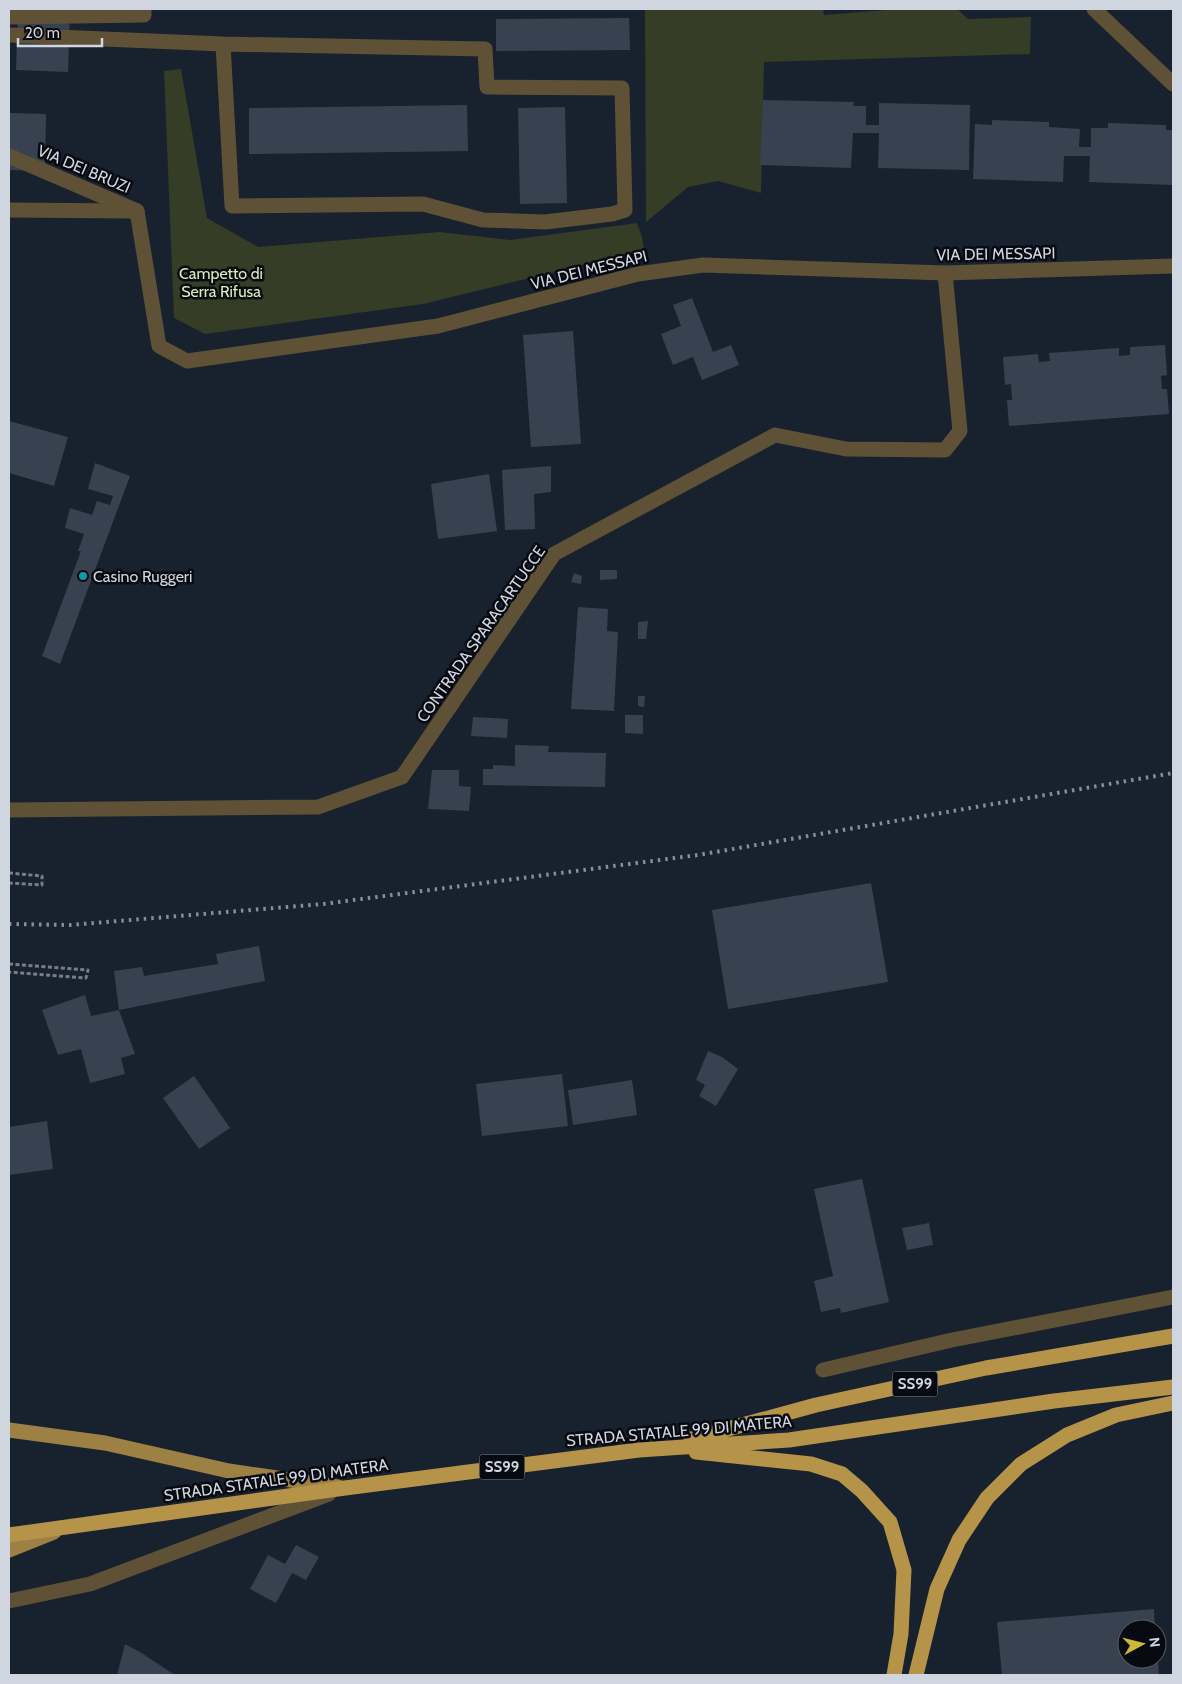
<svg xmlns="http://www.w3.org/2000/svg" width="1182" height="1684" viewBox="0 0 1182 1684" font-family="Cabin,sans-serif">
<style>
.green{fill:#353d26}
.building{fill:#374150}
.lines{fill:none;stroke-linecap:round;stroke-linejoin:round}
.path{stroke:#777e89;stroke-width:3;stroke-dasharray:4 2.5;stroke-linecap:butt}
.minor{stroke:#5e5135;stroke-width:15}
.major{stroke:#9d8044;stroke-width:15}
.highway{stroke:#b59349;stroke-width:15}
.rail{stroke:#878e99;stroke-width:4;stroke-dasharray:2.5 5;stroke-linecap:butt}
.culture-dot{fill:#0f9aa8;stroke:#070a10;stroke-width:2}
.labels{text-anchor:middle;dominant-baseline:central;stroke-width:5;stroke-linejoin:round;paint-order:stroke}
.shield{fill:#070a10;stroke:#9499a1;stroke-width:1}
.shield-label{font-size:15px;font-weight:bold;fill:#d0d6df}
.street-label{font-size:16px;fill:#d0d6df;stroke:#070a10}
.park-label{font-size:16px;fill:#d9ebb7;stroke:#070a10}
.poi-label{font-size:16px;fill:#d0d6df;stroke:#070a10;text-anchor:start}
</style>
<rect width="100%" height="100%" fill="#18212e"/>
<g class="green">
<polygon points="645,9 823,9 824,15 899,9 957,9 968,19 1031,17 1030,54 764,62 761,193 718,181 688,187 646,222"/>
<polygon points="181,69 207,218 258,247 440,232 510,240 637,223 642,237 644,250 423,304 205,334 174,318 164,71"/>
</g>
<g class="building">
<polygon points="18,9 70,9 68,72 16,70"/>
<polygon points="629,18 630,50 496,51 496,19"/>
<polygon points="763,100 854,102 853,106 866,106 866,125 879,125 879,103 970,105 969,170 878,168 879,133 853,133 851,168 760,165"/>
<polygon points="467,105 468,151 249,154 249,108"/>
<polygon points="565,107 567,203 520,204 518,108"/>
<polygon points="9,113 46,114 45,171 9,170"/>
<polygon points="992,120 1049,122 1049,127 1080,129 1079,147 1091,147 1091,128 1108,128 1108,123 1166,125 1166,130 1173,130 1173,185 1089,182 1090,156 1064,156 1063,182 973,179 975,124 992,125"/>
<polygon points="692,298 713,352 731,345 739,365 702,380 693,357 673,365 661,334 681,326 673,305"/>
<polygon points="573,331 581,444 531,447 523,335"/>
<polygon points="1165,345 1167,375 1161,376 1162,389 1167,389 1169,414 1009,426 1007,400 1012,400 1011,384 1005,385 1003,357 1038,354 1039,362 1050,361 1049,353 1119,348 1119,356 1130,355 1130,347"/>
<polygon points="9,421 68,437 54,486 9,473"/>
<polygon points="95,463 130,476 60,664 42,656 81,551 78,551 84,534 65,528 70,508 92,515 97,501 110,505 113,496 88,489"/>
<polygon points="551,466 551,492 534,494 535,529 505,530 502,470"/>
<polygon points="489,474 497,531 438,539 431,484"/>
<polygon points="600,570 617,570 617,579 600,580"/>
<polygon points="574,573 582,576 581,584 571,582"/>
<polygon points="578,607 608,609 607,631 618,632 614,711 571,709"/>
<polygon points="648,621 646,639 638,639 638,622"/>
<polygon points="638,696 645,696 644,707 638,706"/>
<polygon points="625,715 643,715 643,734 625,733"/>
<polygon points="473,717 508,719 507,738 471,736"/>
<polygon points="515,745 549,746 548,752 606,753 605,787 483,785 483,769 493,769 493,765 515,766"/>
<polygon points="432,770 459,770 459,786 471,787 469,811 428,809"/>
<polygon points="871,883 888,982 728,1009 712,910"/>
<polygon points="259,946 265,981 119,1010 135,1054 121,1058 125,1074 90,1083 81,1049 58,1055 42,1010 85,995 91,1016 119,1010 114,971 142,967 144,976 218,964 216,954"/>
<polygon points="708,1051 722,1057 738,1069 716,1106 699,1096 705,1085 696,1080"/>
<polygon points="562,1074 568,1126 482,1136 476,1084"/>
<polygon points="194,1076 230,1128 199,1149 163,1098"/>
<polygon points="632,1080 637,1115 573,1125 568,1090"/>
<polygon points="47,1121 53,1169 9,1175 9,1127"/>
<polygon points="862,1179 889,1302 841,1313 840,1308 821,1312 814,1281 833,1276 814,1189"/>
<polygon points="929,1223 933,1245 907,1250 902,1228"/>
<polygon points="296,1545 319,1557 306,1580 292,1573 276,1603 250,1589 268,1555 285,1564"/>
<polygon points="1154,1609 1155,1629 1127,1629 1127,1659 1158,1659 1159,1675 1002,1675 997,1622"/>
<polygon points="125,1644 140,1652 175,1675 117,1675"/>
</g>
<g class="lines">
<g class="path">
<polyline points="9,873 42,876 42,885 9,883"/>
<polyline points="9,964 88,970 86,978 9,972"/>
</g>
<g class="minor">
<polyline points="1094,9 1173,84"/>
<polyline points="9,17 144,15 144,9"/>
<polyline points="9,35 223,44 485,49 487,87 622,88 625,210 612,214 545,222 483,220 423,204 232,206 223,44"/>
<polyline points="9,156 137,211"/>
<polyline points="9,210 131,211"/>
<polyline points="137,211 159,346 187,361 438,326 638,274 703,265 945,273 1173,266"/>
<polyline points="9,810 318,807 402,777 554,554 775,435 846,449 945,450 960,431 945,273"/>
<polyline points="823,1370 952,1340 1173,1297"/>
<polyline points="9,1601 90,1584 329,1494"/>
</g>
<g class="major">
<polyline points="9,1430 105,1443 229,1471 338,1487"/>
<polyline points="9,1550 54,1532"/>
</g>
<g class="highway">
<polyline points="691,1439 816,1405 986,1368 1173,1336"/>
<polyline points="696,1452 811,1464 842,1474 862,1491 890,1522 904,1570 901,1634 894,1675"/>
<polyline points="9,1535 345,1488 639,1450 789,1440 1054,1401 1173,1387"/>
<polyline points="916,1675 937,1589 959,1540 987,1498 1021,1464 1067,1435 1116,1415 1173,1403"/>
</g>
<polyline class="rail" points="9,924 70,925 323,904 698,855 1173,773"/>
</g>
<circle class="culture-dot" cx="83" cy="576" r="5"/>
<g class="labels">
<g class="shield">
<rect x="892.5" y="1371.5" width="45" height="25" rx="4"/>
<rect x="479.5" y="1454.5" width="45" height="25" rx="4"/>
</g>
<g class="shield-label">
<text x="915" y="1384">SS99</text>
<text x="502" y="1467">SS99</text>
</g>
<g class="street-label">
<text transform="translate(84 169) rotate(23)">VIA DEI BRUZI</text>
<text transform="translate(996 254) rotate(-1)">VIA DEI MESSAPI</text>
<text transform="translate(589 270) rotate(-14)">VIA DEI MESSAPI</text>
<text transform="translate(481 634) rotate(-55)">CONTRADA SPARACARTUCCE</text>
<text transform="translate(679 1431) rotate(-5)">STRADA STATALE 99 DI MATERA</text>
<text transform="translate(276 1480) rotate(-8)">STRADA STATALE 99 DI MATERA</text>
</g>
<g class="park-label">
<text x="221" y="273">Campetto di<tspan x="221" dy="18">Serra Rifusa</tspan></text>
</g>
<g class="poi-label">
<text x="93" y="576">Casino Ruggeri</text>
</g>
</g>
<rect width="1182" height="1684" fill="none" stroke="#d0d6df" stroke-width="20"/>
<g transform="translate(1142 1644) rotate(83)"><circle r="24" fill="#070a10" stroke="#575c63"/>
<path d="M0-4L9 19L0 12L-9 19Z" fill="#d1b736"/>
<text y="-8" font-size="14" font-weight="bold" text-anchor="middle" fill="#d0d6df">N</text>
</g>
<path d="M18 38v8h84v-8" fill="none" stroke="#d0d6df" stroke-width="2.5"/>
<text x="25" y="38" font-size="15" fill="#d0d6df" stroke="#070a10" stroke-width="4" paint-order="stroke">20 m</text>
</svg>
